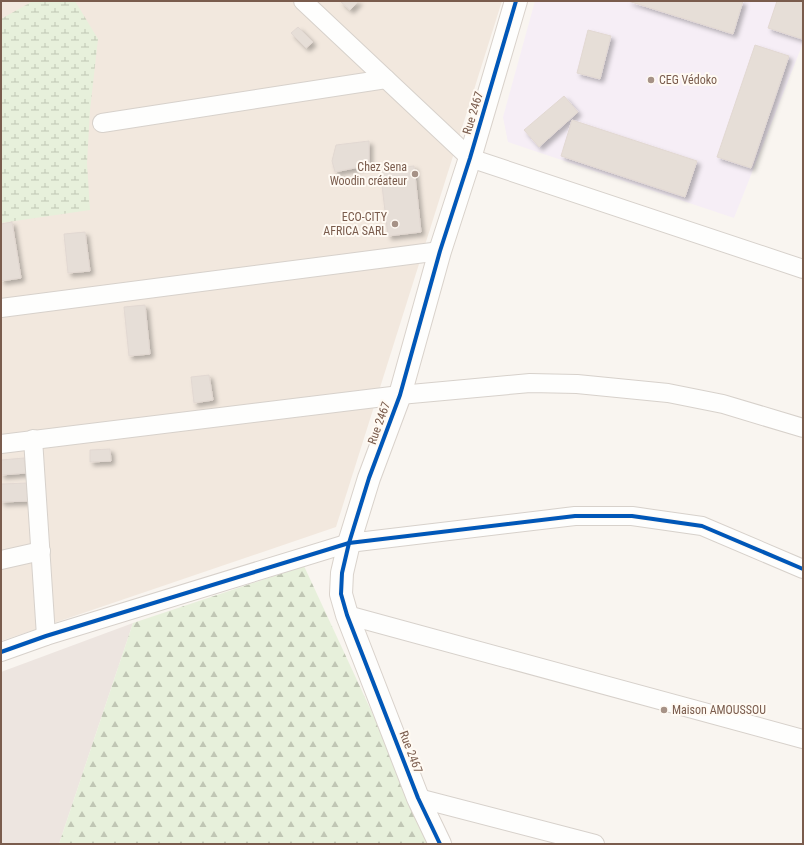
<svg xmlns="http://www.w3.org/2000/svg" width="804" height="845" viewBox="0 0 804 845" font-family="'Roboto Condensed',sans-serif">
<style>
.residential{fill:#f2e8de}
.industrial{fill:#ede5e0}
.education{fill:#f6eef6}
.forest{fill:url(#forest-firs)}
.wetland{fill:url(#wetland-marsh)}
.building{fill:#e6ded7;stroke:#e2d8d2;filter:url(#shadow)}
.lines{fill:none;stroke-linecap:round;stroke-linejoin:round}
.street-casing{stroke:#d7d1cb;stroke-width:20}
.secondary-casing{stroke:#d9d2cb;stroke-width:24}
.street{stroke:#fefefd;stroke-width:18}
.secondary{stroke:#fefefd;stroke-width:22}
.cycleway-casing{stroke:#fffaf3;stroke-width:6}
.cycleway{stroke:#0057b8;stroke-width:4}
.poi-dot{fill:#a69286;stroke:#fffaf3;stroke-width:1.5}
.labels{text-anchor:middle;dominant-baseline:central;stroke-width:4;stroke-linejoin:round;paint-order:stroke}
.poi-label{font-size:12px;fill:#7a5c4d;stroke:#fffaf3;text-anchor:start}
.street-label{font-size:12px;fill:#7a5c4d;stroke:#fffaf3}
</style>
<defs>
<pattern id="forest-firs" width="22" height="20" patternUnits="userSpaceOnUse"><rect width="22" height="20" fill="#e7f0db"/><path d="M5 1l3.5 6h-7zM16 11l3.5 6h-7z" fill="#c0c6b4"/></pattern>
<pattern id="wetland-marsh" width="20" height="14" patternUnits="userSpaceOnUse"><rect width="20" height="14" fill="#e7f0db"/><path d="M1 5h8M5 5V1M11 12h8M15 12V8" fill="none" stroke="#c0c6b4"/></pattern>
<filter id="shadow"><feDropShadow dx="3.5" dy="3.5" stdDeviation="2" flood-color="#0004"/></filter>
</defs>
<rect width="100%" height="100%" fill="#f9f5f0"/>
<polygon class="residential" points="1,1 502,1 336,527 1,641"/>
<polygon class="industrial" points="133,623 59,844 1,844 1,672"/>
<polygon class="education" points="535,1 803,1 803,43 734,218 508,142 503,117"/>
<polygon class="forest" points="304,566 433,844 59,844 133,623"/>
<polygon class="wetland" points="33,1 75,1 98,39 90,110 87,163 90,210 1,223 1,19"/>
<g class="building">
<polygon points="340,1 359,1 350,10"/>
<polygon points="628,1 743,1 733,34"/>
<polygon points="777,1 803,1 802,39 768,28"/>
<polygon points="298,27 313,42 306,48 291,33"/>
<polygon points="588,30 611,36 600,79 577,73"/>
<polygon points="755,45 789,56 751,168 717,157"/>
<polygon points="564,96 578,112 539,147 524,130"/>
<polygon points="572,120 697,161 685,197 561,156"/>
<polygon points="369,141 369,165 335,172 332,161 336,145"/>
<polygon points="414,166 421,232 388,236 380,169"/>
<polygon points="12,222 21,278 1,281 1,224"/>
<polygon points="85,232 90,271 68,273 64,234"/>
<polygon points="145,305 150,354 129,356 124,307"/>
<polygon points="209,375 213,400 194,403 191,377"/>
<polygon points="110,449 111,461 90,462 90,450"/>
<polygon points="24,458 26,473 1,475 1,460"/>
<polygon points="27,483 28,501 1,502 1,484"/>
</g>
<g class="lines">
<g class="street-casing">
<g id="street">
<polyline points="303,1 470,158 803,269"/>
<polyline points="102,123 386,79"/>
<polyline points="1,308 440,251"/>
<polyline points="33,439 46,636"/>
<polyline points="1,444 400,395 530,383 577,384 668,393 723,404 803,428"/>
<polyline points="1,560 41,551"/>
<polyline points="347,615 803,739"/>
<polyline points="1,652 46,636 349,543 575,516 632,516 702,526 803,569"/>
<polyline points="418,798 595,844"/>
</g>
</g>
<g class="secondary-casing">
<polyline id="secondary" points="440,844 418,798 347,615 341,594 342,573 349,543 369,478 400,395 440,251 470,158 516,1"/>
</g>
<use href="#street" class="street"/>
<use href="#secondary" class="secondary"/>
<g class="cycleway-casing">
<g id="cycleway">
<polyline points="1,652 46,636 349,543 575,516 632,516 702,526 803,569"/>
<polyline points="440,844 418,798 347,615 341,594 342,573 349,543 369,478 400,395 440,251 470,158 516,1"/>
</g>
</g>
<use href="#cycleway" class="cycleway"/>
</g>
<g class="poi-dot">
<circle cx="651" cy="80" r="4"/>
<circle cx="415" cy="174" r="4"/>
<circle cx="395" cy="224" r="4"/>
<circle cx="664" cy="710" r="4"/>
</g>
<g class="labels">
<g class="poi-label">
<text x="659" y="80">CEG Védoko</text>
<text x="407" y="167" text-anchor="end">Chez Sena<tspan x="407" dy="14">Woodin créateur</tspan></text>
<text x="387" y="217" text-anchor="end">ECO-CITY<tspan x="387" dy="14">AFRICA SARL</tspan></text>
<text x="672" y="710">Maison AMOUSSOU</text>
</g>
<g class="street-label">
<text transform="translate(473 113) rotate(-73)">Rue 2467</text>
<text transform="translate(379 423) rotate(-70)">Rue 2467</text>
<text transform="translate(411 752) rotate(69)">Rue 2467</text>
</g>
</g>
<rect width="804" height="845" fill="none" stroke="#7a5c4d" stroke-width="4"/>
</svg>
